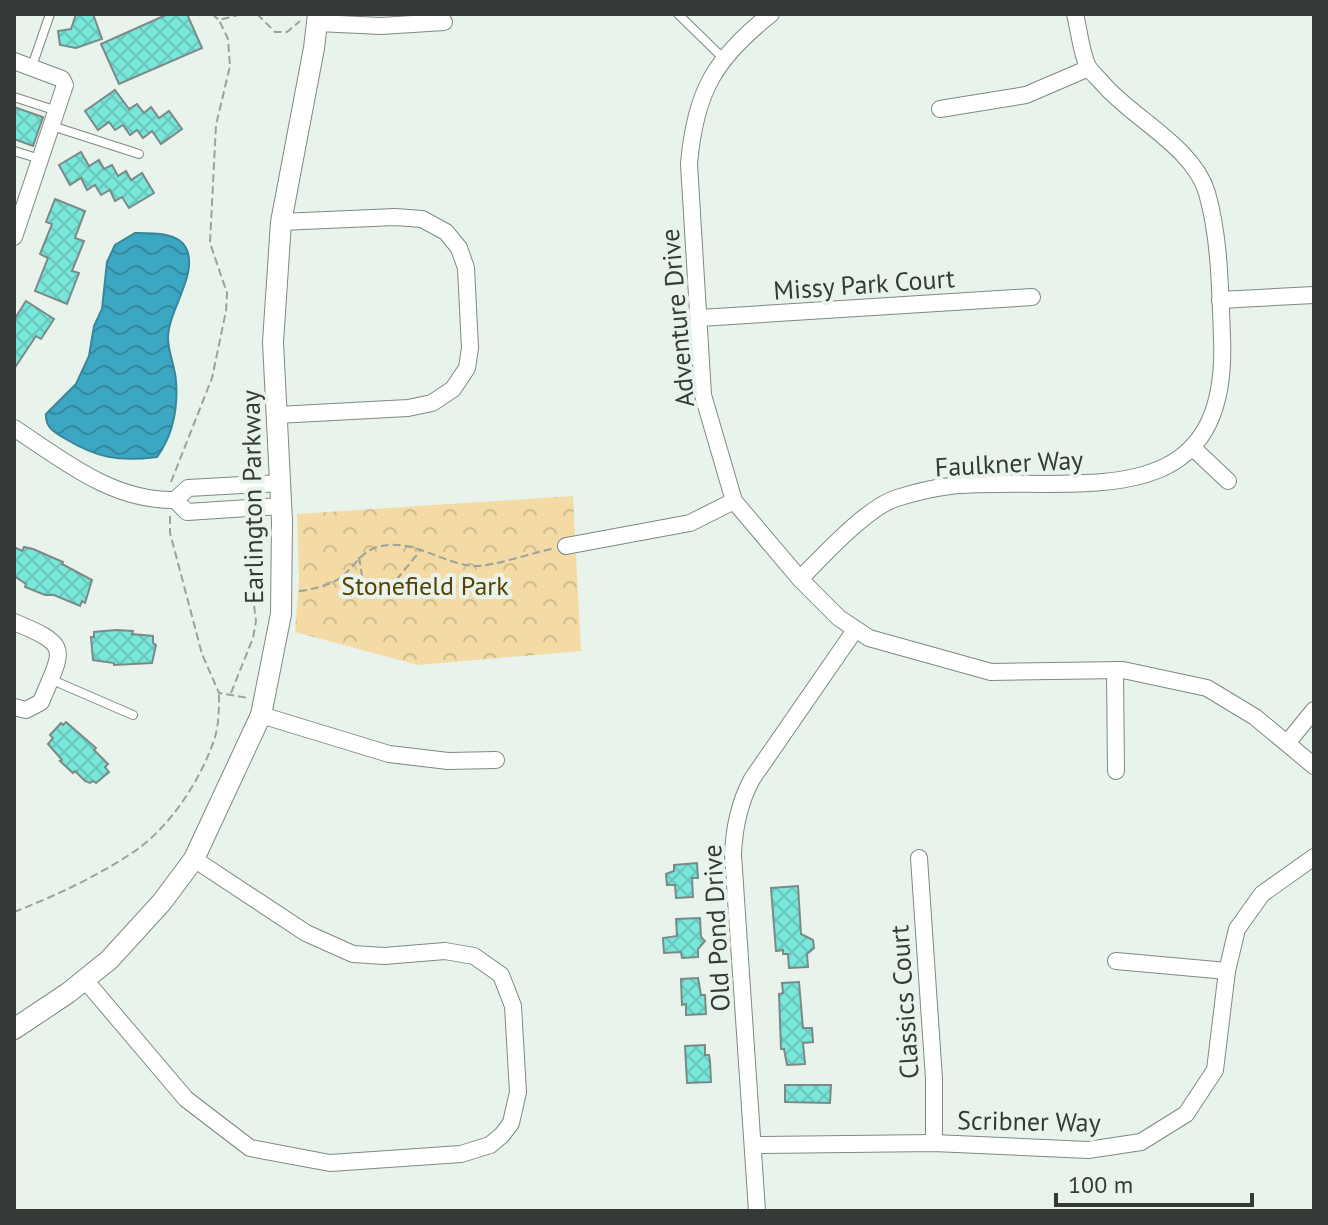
<svg xmlns="http://www.w3.org/2000/svg" width="1328" height="1225" viewBox="0 0 1328 1225" font-family="'PT Sans',sans-serif">
<style>
.park{fill:url(#park-crowns)}
.water{fill:url(#water-waves);stroke:#3a8699;stroke-width:2}
.building{fill:url(#building-cross-hatch);stroke:#7b8a88;stroke-width:2}
.lines{fill:none;stroke-linecap:round;stroke-linejoin:round}
.service-casing{stroke:#7e8981;stroke-width:10}
.minor-casing{stroke:#7e8981;stroke-width:18}
.tertiary-casing{stroke:#7e8981;stroke-width:22}
.path{stroke:#99a29b;stroke-width:2;stroke-dasharray:8 4;stroke-linecap:butt}
.service{stroke:#fff;stroke-width:8}
.minor{stroke:#fff;stroke-width:16}
.tertiary{stroke:#fff;stroke-width:20}
.labels{text-anchor:middle;dominant-baseline:central;stroke-width:8;stroke-linejoin:round;paint-order:stroke}
.street-label{font-size:26px;fill:#353a36;stroke:#e8f4eb}
.park-label{font-size:26px;fill:#574000;stroke:#e8f4eb}
</style>
<defs>
<pattern id="park-crowns" width="20" height="18" patternUnits="userSpaceOnUse" patternTransform="scale(2)"><rect width="20" height="18" fill="#f4daa4"/><path d="M2 6a3 3 0 1 1 6 0M12 15a3 3 0 1 1 6 0" fill="none" stroke="#d2bc8e"/></pattern>
<pattern id="water-waves" width="16" height="10" patternUnits="userSpaceOnUse" patternTransform="scale(2)"><rect width="16" height="10" fill="#3ca7c3"/><path d="M0 5q4-4 8 0t8 0" fill="none" stroke="#33899f"/></pattern>
<pattern id="building-cross-hatch" width="8" height="8" patternUnits="userSpaceOnUse" patternTransform="scale(2)"><rect width="8" height="8" fill="#78e6d9"/><path d="M0 0l8 8M0 8l8-8" fill="none" stroke="#68c6bb"/></pattern>
</defs>
<rect width="100%" height="100%" fill="#e8f4eb"/>
<polygon class="park" points="573,496 581,651 418,665 295,632 299,579 297,514"/>
<path class="water" d="M 135,233 C 151,233 178,232 186,248 C 199,274 168,310 168,338 C 168,352 175,366 176,381 C 178,408 173,435 157,457 C 118,462 97,458 64,438 C 54,432 45,427 46,414 L 76,384 L 89,356 L 94,326 L 102,309 L 107,262 L 115,245 Z"/>
<g class="building">
<polygon points="76,14 93,14 102,39 76,48 60,45 58,31 71,29"/>
<polygon points="168,14 187,14 202,48 119,84 101,44"/>
<polygon points="115,90 129,109 137,104 144,113 151,107 159,118 169,111 182,129 161,144 152,131 143,138 137,130 130,135 123,125 115,130 109,122 98,130 85,111"/>
<polygon points="14,107 43,117 33,146 14,139"/>
<polygon points="81,152 89,166 99,160 104,169 112,165 118,176 126,171 131,180 142,173 154,193 129,208 122,197 115,201 110,190 101,195 95,185 87,190 81,178 70,185 59,165"/>
<polygon points="55,199 85,211 75,238 84,241 72,271 79,273 67,304 35,291 48,258 40,254 52,224 46,222"/>
<polygon points="26,301 54,319 41,339 36,336 14,369 14,320"/>
<polygon points="14,547 22,551 24,547 33,549 63,562 62,564 92,580 85,603 82,601 80,606 54,595 45,595 25,587 26,584 14,576"/>
<polygon points="116,630 133,631 132,634 153,636 153,643 156,645 152,663 114,665 114,663 93,660 91,637 94,637 94,632"/>
<polygon points="66,722 96,748 94,750 108,764 105,767 109,772 96,783 93,781 90,783 85,781 75,771 73,773 60,761 62,760 48,744 53,738 50,735 61,723 63,725"/>
<polygon points="697,863 698,878 692,878 693,897 676,898 675,885 667,885 666,874 674,871 674,865"/>
<polygon points="798,886 801,934 813,940 814,948 807,954 808,967 789,968 788,954 783,954 783,950 776,951 771,888"/>
<polygon points="700,918 701,937 705,941 698,949 698,957 682,958 681,952 664,953 663,938 677,936 676,919"/>
<polygon points="698,978 701,995 705,995 706,1014 686,1015 686,1004 682,1005 681,979"/>
<polygon points="799,982 803,1028 812,1028 813,1042 803,1043 805,1064 787,1065 784,1049 781,1049 779,994 783,993 782,983"/>
<polygon points="705,1045 705,1055 709,1055 710,1061 711,1082 687,1083 685,1046"/>
<polygon points="785,1085 831,1085 830,1103 785,1102"/>
</g>
<g class="lines">
<g class="service-casing">
<g id="service">
<polyline points="678,14 724,59"/>
<polyline points="32,66 50,14"/>
<polyline points="14,97 57,111"/>
<polyline points="52,126 139,154"/>
<polyline points="14,151 40,159"/>
<polyline points="50,679 133,715"/>
</g>
</g>
<g class="minor-casing">
<g id="minor">
<path d="M 771,14 C 715,58 695,92 689,164 L 703,395 L 734,501 L 800,579 L 839,618 L 869,638 L 991,672 L 1123,670 L 1207,688 L 1255,717 L 1314,766"/>
<polyline points="318,23 381,26 444,22"/>
<polyline points="14,61 62,79 65,85 14,237"/>
<polyline points="940,109 1026,95 1089,68"/>
<polyline points="1220,300 1314,295"/>
<polyline points="700,318 1032,297"/>
<polyline points="277,415 408,408 432,403 453,389 467,368 470,348 466,268 459,248 446,232 422,219 395,217 281,222"/>
<path d="M 14,428 C 64,461 112,501 175,500 L 188,488 L 280,483"/>
<polyline points="1192,447 1228,481"/>
<polyline points="175,500 187,512 281,506"/>
<polyline points="566,546 690,523 734,501"/>
<path d="M 800,579 C 823,556 867,507 897,498 C 913,493 933,488 950,486 C 1072,474 1230,524 1222,337 C 1220,289 1220,239 1207,193 C 1194,148 1134,119 1104,85 C 1099,79 1092,73 1088,67 C 1081,52 1079,30 1075,14"/>
<path d="M 14,622 C 72,646 63,648 41,702 L 26,710 L 14,707"/>
<polyline points="1115,670 1116,771"/>
<polyline points="261,715 389,754 448,761 496,760"/>
<polyline points="1288,742 1314,710"/>
<polyline points="919,858 934,1079 934,1143"/>
<polyline points="1116,961 1227,971"/>
<polyline points="85,980 186,1099 250,1148 330,1163 461,1154 490,1145 502,1135 511,1123 518,1092 513,1006 501,975 474,956 445,951 384,956 353,954 306,933 194,859"/>
<polyline points="753,1145 934,1143 1088,1150 1141,1142 1186,1114 1215,1070 1227,971 1237,929 1262,894 1314,857"/>
<path d="M 757,1211 L 733,855 C 734,827 739,803 752,779 L 855,630"/>
</g>
</g>
<g class="tertiary-casing">
<polyline id="tertiary" points="14,1029 68,993 109,960 162,902 194,859 261,715 281,614 282,521 273,342 281,222 314,48 318,14"/>
</g>
<g class="path">
<polyline points="212,14 219,20 242,14"/>
<polyline points="257,14 275,32 287,32 300,21"/>
<polyline points="171,482 212,378 226,311 227,293 210,243 216,125 230,66 228,39 219,20"/>
<polyline points="170,516 170,533 202,654 219,693 248,698"/>
<polyline points="359,557 363,582"/>
<polyline points="340,580 379,588 392,585 420,551"/>
<path d="M 299,591 C 310,590 331,585 340,578 C 354,568 359,553 377,547 C 412,537 440,563 473,566 C 492,567 531,553 552,549"/>
<polyline points="231,693 253,638 256,621 253,597 265,592"/>
<path d="M 14,912 C 55,896 98,876 135,851 C 171,826 202,778 215,737 C 219,723 219,708 219,694"/>
</g>
<use href="#service" class="service"/>
<use href="#minor" class="minor"/>
<use href="#tertiary" class="tertiary"/>
</g>
<g class="labels">
<g class="street-label">
<text transform="translate(864 284) rotate(-4)">Missy Park Court</text>
<text transform="translate(677 318) rotate(-95)">Adventure Drive</text>
<text transform="translate(1009 463) rotate(-3)">Faulkner Way</text>
<text transform="translate(252 497) rotate(-91)">Earlington Parkway</text>
<text transform="translate(716 928) rotate(-93)">Old Pond Drive</text>
<text transform="translate(904 1002) rotate(-94)">Classics Court</text>
<text transform="translate(1029 1121) rotate(1)">Scribner Way</text>
</g>
<g class="park-label">
<text x="425" y="585">Stonefield Park</text>
</g>
</g>
<rect width="1328" height="1225" fill="none" stroke="#353a36" stroke-width="32"/>
<path d="M1056 1193v12h196v-12" fill="none" stroke="#353a36" stroke-width="4"/>
<text x="1068" y="1193" font-size="24" fill="#353a36" stroke="#e8f4eb" stroke-width="6" paint-order="stroke">100 m</text>
</svg>
